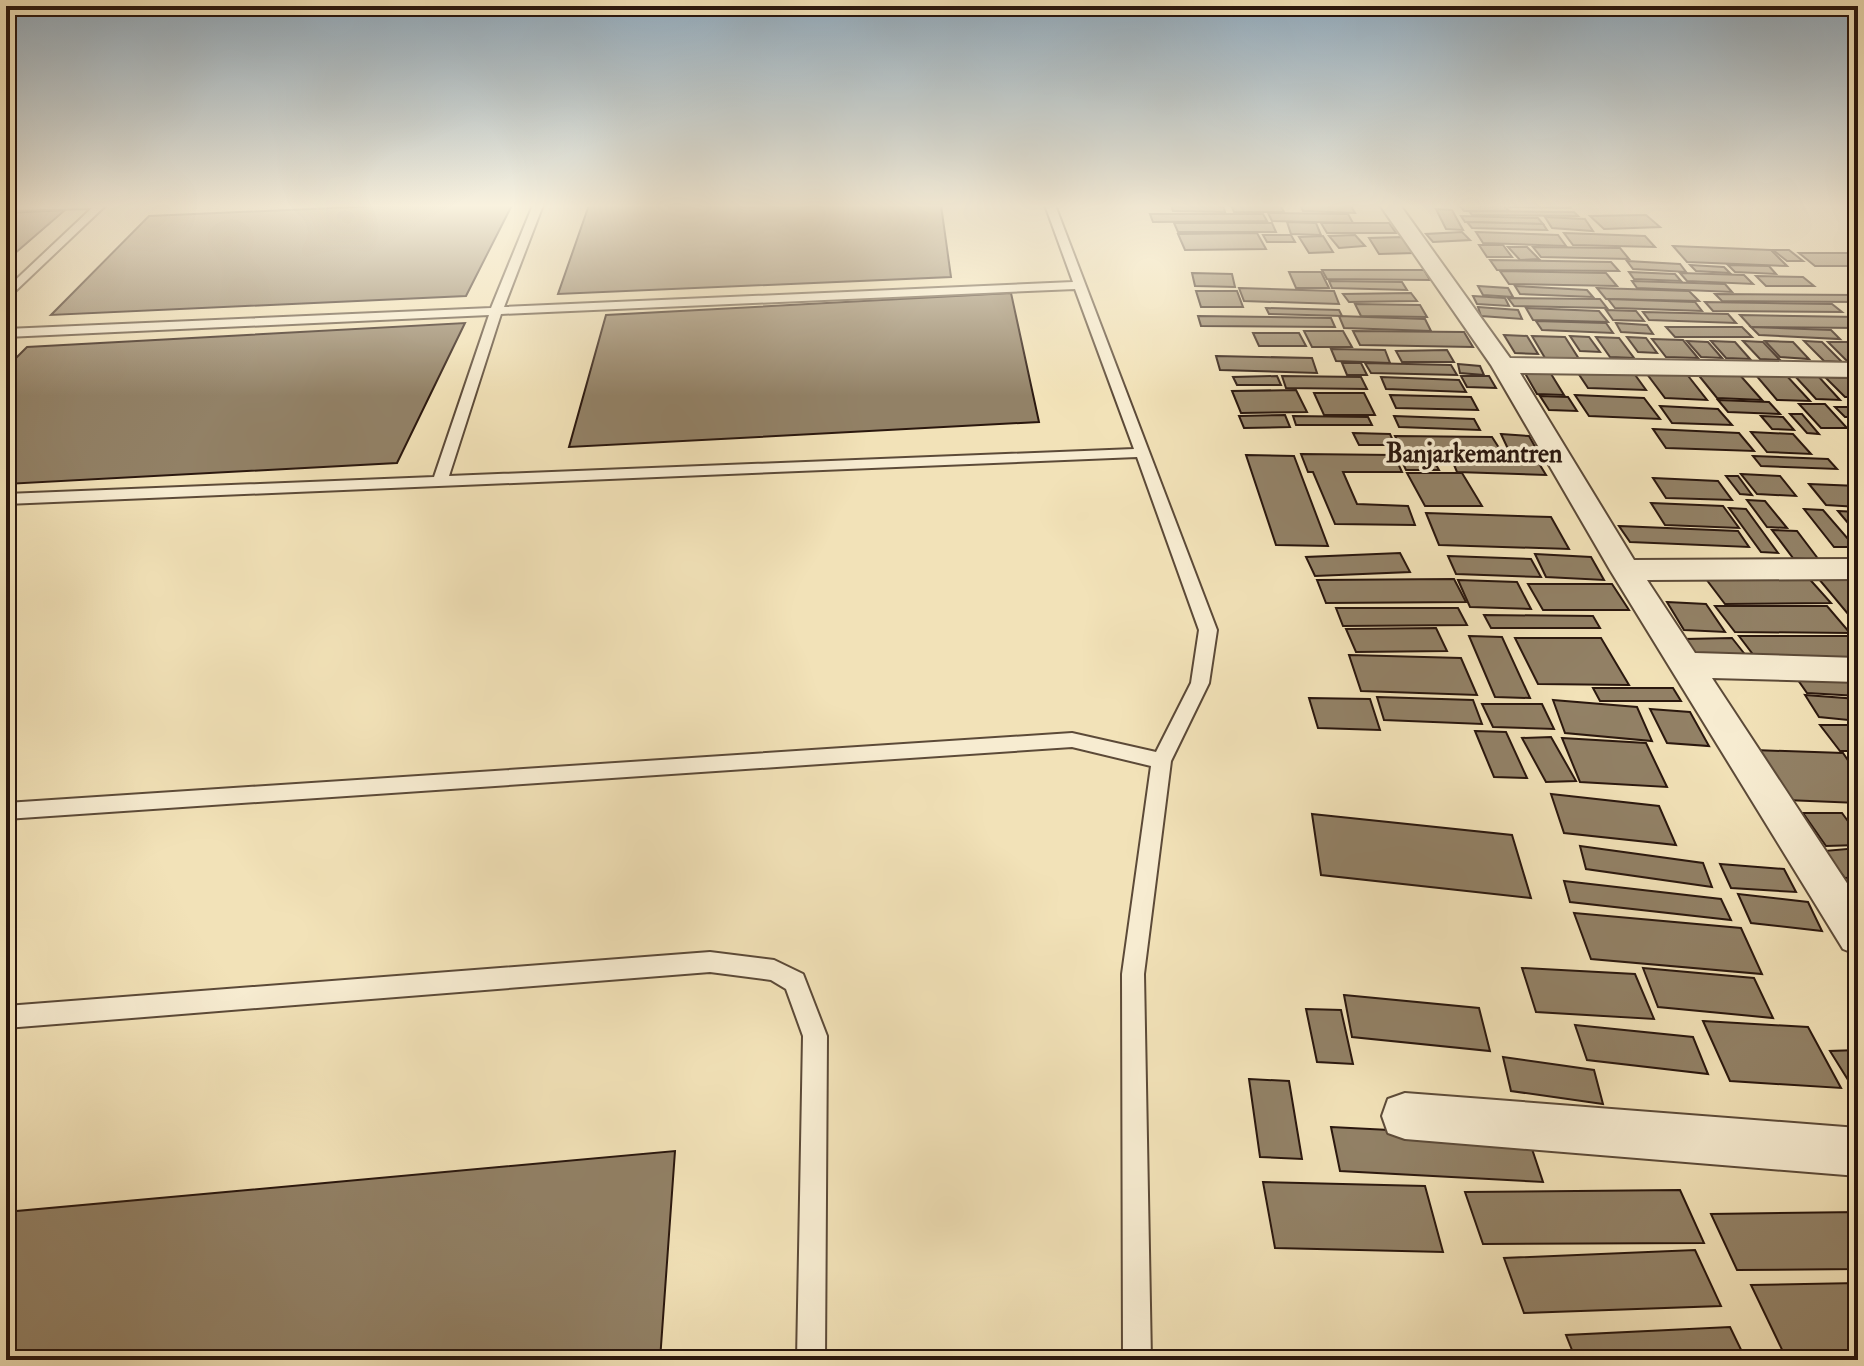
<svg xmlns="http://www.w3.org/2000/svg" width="1864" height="1366" viewBox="0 0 1864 1366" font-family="'IM FELL Double Pica',serif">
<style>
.building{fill:#928166;stroke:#2a170e;stroke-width:2}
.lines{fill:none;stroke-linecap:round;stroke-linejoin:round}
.lane-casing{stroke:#5c4a38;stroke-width:4}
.street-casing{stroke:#5c4a38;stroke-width:4}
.lane{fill:#f7ecd1;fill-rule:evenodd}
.street{fill:#f7ecd1;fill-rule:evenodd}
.labels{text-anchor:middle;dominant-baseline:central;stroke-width:7;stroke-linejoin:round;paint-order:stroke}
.far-quarter-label{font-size:26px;font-weight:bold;fill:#2a170e;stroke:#f7ecd1}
</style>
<rect width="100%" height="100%" fill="#f2e2b8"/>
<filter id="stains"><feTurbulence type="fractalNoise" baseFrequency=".0025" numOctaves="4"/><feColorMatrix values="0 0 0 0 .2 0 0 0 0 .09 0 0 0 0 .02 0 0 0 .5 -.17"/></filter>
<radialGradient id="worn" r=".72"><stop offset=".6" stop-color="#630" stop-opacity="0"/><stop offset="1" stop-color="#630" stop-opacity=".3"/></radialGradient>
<g class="building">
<polygon points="400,205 512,205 466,296 51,315 149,216"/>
<polygon points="589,205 941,205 951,277 558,294"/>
<polygon points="1171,205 1223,205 1225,212 1173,211"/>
<polygon points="1231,205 1280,205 1284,212 1234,212"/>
<polygon points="1300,205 1351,206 1355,213 1303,211"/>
<polygon points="1459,205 1503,205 1509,211 1464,211"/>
<polygon points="1508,205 1569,205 1571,208 1509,207"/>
<polygon points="1436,209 1452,210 1463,230 1446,229"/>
<polygon points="65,210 6,261 6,213"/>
<polygon points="1469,211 1574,212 1578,216 1472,215"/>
<polygon points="1268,213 1348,214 1353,223 1272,221"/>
<polygon points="1150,214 1263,214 1267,221 1153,222"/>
<polygon points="1646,215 1660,227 1604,229 1590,216"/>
<polygon points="1461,216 1538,218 1543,224 1465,222"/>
<polygon points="1545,217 1585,219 1593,231 1552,228"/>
<polygon points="1287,222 1316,223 1321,235 1291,234"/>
<polygon points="1467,222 1543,224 1547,230 1472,228"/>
<polygon points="1174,223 1272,223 1276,232 1178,232"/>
<polygon points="1321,223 1389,223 1396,233 1327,233"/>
<polygon points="1462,232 1470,240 1433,242 1426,234"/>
<polygon points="1476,232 1558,235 1566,246 1483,243"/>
<polygon points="1257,233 1266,249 1185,250 1178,234"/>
<polygon points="1564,233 1645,236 1655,247 1573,245"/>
<polygon points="1263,235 1291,235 1295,242 1267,242"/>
<polygon points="1355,235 1365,246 1339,248 1329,236"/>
<polygon points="1323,236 1333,252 1309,253 1299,237"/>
<polygon points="1402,237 1414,253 1379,254 1369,238"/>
<polygon points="1479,245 1503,245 1512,257 1487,257"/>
<polygon points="1673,246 1771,250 1787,266 1687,262"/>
<polygon points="1508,247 1527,247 1539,259 1520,260"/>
<polygon points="1533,247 1620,248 1629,259 1541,257"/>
<polygon points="1773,250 1789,250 1803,261 1787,261"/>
<polygon points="1799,253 1858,253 1858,266 1815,266"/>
<polygon points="1490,260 1611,262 1619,271 1497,270"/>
<polygon points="1627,261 1680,264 1686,272 1633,269"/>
<polygon points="1690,265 1724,267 1730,273 1696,271"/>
<polygon points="1728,265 1769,266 1776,274 1735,272"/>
<polygon points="1322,270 1424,270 1430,280 1327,279"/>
<polygon points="1500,271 1606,273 1617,286 1509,284"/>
<polygon points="1289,272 1321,272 1329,288 1296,288"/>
<polygon points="1629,272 1675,274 1681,281 1634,279"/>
<polygon points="1192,273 1232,274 1235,287 1195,286"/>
<polygon points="1680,273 1744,275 1753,284 1687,281"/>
<polygon points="1756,276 1803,277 1814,286 1766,286"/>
<polygon points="1329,281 1402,282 1407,290 1332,288"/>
<polygon points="1632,281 1725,284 1732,292 1637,288"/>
<polygon points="1478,286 1508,288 1513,297 1483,295"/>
<polygon points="1515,286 1587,290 1593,297 1520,294"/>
<polygon points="1239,288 1334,291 1339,304 1244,301"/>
<polygon points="1597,288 1689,291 1699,301 1606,299"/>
<polygon points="1196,291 1237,291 1243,307 1201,307"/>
<polygon points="1011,293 1039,422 569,447 606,315"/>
<polygon points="1411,293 1417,301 1349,302 1343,294"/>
<polygon points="1715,294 1856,295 1858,302 1722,301"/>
<polygon points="1473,296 1505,298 1509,306 1477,304"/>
<polygon points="1508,298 1600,299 1607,308 1514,306"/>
<polygon points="1608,299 1695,302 1702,311 1615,308"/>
<polygon points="1705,302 1832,304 1842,312 1713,311"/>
<polygon points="1355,304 1420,305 1427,317 1361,316"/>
<polygon points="1478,307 1518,310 1522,319 1481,316"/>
<polygon points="1266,308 1339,310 1342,316 1269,314"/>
<polygon points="1526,308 1599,311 1608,322 1533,320"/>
<polygon points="1606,310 1636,311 1644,321 1613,320"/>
<polygon points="1643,312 1728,314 1736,323 1649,320"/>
<polygon points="1740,315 1858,317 1858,328 1751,327"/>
<polygon points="1198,316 1331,318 1335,327 1201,326"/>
<polygon points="1339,316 1425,319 1431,331 1344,328"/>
<polygon points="1536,321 1606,323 1613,333 1542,330"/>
<polygon points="465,323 397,463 6,484 6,368 27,347"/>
<polygon points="1616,323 1647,325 1653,334 1621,332"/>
<polygon points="1666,327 1742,327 1752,337 1675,337"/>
<polygon points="1751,327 1831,330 1840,339 1759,335"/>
<polygon points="1304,331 1343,331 1352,347 1312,347"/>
<polygon points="1353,331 1464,332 1473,347 1360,345"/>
<polygon points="1253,333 1299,333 1306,346 1259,346"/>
<polygon points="1504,335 1527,336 1538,354 1515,353"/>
<polygon points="1532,336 1565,337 1579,359 1545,358"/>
<polygon points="1570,336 1589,337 1600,352 1580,351"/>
<polygon points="1596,337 1619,338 1634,358 1610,357"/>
<polygon points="1627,337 1646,338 1657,353 1638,352"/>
<polygon points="1652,339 1683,340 1698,358 1666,357"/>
<polygon points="1687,341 1708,342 1722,358 1701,357"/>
<polygon points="1711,341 1735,342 1750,359 1726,358"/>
<polygon points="1743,341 1763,342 1780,360 1760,359"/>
<polygon points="1765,341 1793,342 1809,359 1780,357"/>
<polygon points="1804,341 1822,342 1842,362 1824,361"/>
<polygon points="1828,342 1847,342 1858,353 1858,367 1853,367"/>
<polygon points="1331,349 1385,350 1390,363 1336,361"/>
<polygon points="1447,350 1454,362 1402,362 1396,351"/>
<polygon points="1216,356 1312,358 1317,373 1220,370"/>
<polygon points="1342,363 1361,363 1367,375 1347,375"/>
<polygon points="1365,363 1451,365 1457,375 1371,373"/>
<polygon points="1458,364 1480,366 1484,375 1460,373"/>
<polygon points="1522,368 1548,369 1564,395 1537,394"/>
<polygon points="1576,370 1633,372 1646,390 1588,388"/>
<polygon points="1644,370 1685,372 1707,400 1665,398"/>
<polygon points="1696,372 1739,374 1762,400 1717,398"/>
<polygon points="1754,373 1786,375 1810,401 1777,400"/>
<polygon points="1794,375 1818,376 1840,400 1816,399"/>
<polygon points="1277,376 1281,385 1237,385 1233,377"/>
<polygon points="1282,376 1361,377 1367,389 1286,388"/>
<polygon points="1461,376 1489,376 1496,388 1467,387"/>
<polygon points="1381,377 1459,380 1466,392 1386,389"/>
<polygon points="1825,377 1851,378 1858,385 1858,397 1845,397"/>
<polygon points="1296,390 1307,412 1241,413 1232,391"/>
<polygon points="1314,393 1364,393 1375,415 1324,415"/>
<polygon points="1390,395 1471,397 1478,410 1396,408"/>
<polygon points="1575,395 1644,398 1660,419 1589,416"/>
<polygon points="1540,396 1568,397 1577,411 1549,410"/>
<polygon points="1718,400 1769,402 1780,414 1728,412"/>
<polygon points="1799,404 1825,404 1847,428 1821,428"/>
<polygon points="1660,406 1718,409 1732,425 1672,423"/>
<polygon points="1835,407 1858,407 1858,417 1845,417"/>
<polygon points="1790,414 1802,414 1819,434 1807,433"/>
<polygon points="1285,415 1290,427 1244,428 1239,416"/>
<polygon points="1293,416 1368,417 1372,425 1296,425"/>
<polygon points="1394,416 1474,419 1480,430 1399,427"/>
<polygon points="1761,416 1783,417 1794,430 1772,429"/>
<polygon points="1653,429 1739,433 1754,451 1666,448"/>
<polygon points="1751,432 1793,434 1811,454 1767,452"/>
<polygon points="1353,433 1390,434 1395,445 1359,445"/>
<polygon points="1501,434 1529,436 1538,452 1509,451"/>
<polygon points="1395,436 1492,437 1501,451 1402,450"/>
<polygon points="1398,453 1430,454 1439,470 1406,470"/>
<polygon points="1449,453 1535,457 1546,475 1457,472"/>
<polygon points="1301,454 1394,455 1402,472 1343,472 1357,504 1408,506 1415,525 1335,524 1313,472 1308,472"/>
<polygon points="1246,455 1294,456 1328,546 1276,545"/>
<polygon points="1753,456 1828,459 1837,469 1761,466"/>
<polygon points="1407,473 1462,473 1482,506 1425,506"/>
<polygon points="1741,474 1780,476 1796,496 1757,494"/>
<polygon points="1726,476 1738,476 1752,495 1740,494"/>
<polygon points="1653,478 1718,481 1732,500 1666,498"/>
<polygon points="1809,484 1858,486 1858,507 1826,505"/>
<polygon points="1747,500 1765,501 1787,528 1767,527"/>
<polygon points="1651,503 1723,506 1739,528 1665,525"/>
<polygon points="1729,508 1746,509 1778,553 1761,552"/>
<polygon points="1804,509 1823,510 1855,547 1834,547"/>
<polygon points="1838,511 1858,512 1858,535"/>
<polygon points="1426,513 1551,517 1569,549 1439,545"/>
<polygon points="1619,526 1738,531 1749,547 1630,542"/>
<polygon points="1772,530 1797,531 1819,560 1793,558"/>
<polygon points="1400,553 1410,572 1315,576 1306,557"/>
<polygon points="1535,554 1591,557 1604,580 1546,577"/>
<polygon points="1448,556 1531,559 1541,577 1456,574"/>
<polygon points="1805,574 1831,603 1725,604 1703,575"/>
<polygon points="1818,578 1858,578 1858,626"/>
<polygon points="1454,579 1466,602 1326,603 1317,580"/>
<polygon points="1458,580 1517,582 1531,609 1470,607"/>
<polygon points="1528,584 1612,584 1629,610 1543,610"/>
<polygon points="1667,602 1706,604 1725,632 1684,630"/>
<polygon points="1715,606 1827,606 1850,633 1735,632"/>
<polygon points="1336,608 1458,608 1467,625 1343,626"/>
<polygon points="1484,615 1593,616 1600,628 1491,628"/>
<polygon points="1436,628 1447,651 1356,652 1346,629"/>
<polygon points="1469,636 1502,637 1530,698 1495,697"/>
<polygon points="1739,636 1850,636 1858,645 1858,661 1758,661"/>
<polygon points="1515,638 1601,638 1629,685 1538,684"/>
<polygon points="1732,638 1747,657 1699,659 1685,639"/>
<polygon points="1349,655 1461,658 1477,695 1361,691"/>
<polygon points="1791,670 1858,673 1858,696 1807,693"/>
<polygon points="1593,688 1673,688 1681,701 1600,701"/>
<polygon points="1805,695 1858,699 1858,721 1819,717"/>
<polygon points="1377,697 1473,700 1482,724 1384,720"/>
<polygon points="1309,698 1370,699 1380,730 1318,728"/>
<polygon points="1553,700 1637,707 1652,741 1565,733"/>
<polygon points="1482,704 1542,704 1554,729 1493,727"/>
<polygon points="1650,709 1690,712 1709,746 1667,743"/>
<polygon points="1820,725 1858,725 1858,751 1840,751"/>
<polygon points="1475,731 1506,732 1527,778 1494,777"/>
<polygon points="1551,737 1576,781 1546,782 1522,738"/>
<polygon points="1562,738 1646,743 1667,787 1580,782"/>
<polygon points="1754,750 1843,753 1858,775 1858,803 1786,800"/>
<polygon points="1551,794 1659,806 1676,845 1564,833"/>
<polygon points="1803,813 1842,813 1858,835 1858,845 1826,846"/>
<polygon points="1312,814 1512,835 1531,898 1321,875"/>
<polygon points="1580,846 1703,863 1712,887 1586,869"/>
<polygon points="1858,848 1858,877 1845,878 1824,851"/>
<polygon points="1720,864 1784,869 1796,892 1731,888"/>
<polygon points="1564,881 1721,899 1731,920 1570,902"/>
<polygon points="1738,894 1808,902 1822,931 1751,923"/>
<polygon points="1574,913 1741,928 1762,974 1591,959"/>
<polygon points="1522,968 1635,974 1654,1019 1536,1012"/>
<polygon points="1643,968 1754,978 1773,1018 1658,1007"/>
<polygon points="1344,995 1479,1008 1490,1051 1352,1037"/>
<polygon points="1306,1009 1341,1010 1353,1064 1317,1062"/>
<polygon points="1703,1021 1808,1027 1841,1088 1730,1081"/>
<polygon points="1575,1025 1693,1037 1708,1074 1587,1060"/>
<polygon points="1858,1050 1858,1096 1830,1051"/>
<polygon points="1503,1057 1594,1070 1603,1104 1511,1091"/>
<polygon points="1249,1079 1289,1081 1302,1159 1260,1157"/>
<polygon points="1331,1127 1528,1137 1543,1182 1340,1171"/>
<polygon points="675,1151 660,1360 6,1360 6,1212"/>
<polygon points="1263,1182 1425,1186 1443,1252 1275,1248"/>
<polygon points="1680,1190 1704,1243 1483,1244 1465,1192"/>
<polygon points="1858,1212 1858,1269 1737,1270 1711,1214"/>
<polygon points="1695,1250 1721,1306 1524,1313 1504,1258"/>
<polygon points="1858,1283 1858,1360 1787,1360 1751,1285"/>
<polygon points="1730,1327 1746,1360 1576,1360 1566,1335"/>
</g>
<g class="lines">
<g class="lane-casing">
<g id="lane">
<polygon points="6,205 106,205 6,300 6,289 92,208 6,210"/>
<path d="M 533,205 L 543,205 L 504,307 L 1073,282 L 1045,205 L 1055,205 L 1217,630 L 1209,683 L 1171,761 L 1144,974 L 1151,1360 L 1123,1360 L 1122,974 L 1151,766 L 1072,747 L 6,819 L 6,803 L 1072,733 L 1156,752 L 1191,683 L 1199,630 L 1137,457 L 6,504 L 6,494 L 434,477 L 489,315 L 6,337 L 6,329 L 491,308 ZM 1075,289 L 1134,449 L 449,476 L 501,314 Z"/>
<polygon points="710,952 774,960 803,974 827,1036 825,1360 797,1360 803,1036 786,989 771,980 710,972 6,1028 6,1006"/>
</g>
</g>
<g class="street-casing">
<g id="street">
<polygon points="1380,205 1400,205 1510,358 1858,363 1858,377 1520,373 1634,560 1858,559 1858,579 1647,580 1695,653 1858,658 1858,682 1712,678 1858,900 1858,955 1843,949 1610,570 1491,365"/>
<polygon points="1405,1093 1858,1128 1858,1176 1405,1139 1388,1133 1382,1116 1388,1099"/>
</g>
</g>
<use href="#lane" class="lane"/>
<use href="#street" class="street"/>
</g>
<linearGradient id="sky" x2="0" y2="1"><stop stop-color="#91abbe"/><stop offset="0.52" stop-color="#f9f2df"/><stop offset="1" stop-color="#f9f2df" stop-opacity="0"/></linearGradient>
<rect width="1864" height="396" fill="url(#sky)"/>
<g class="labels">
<g class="far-quarter-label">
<text x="1474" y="454">Banjarkemantren</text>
</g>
</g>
<rect width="1864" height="1366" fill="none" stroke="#f2e2b8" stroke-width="32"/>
<rect x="8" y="8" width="1848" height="1350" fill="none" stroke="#2a170e" stroke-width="4"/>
<rect x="16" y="16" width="1832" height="1334" fill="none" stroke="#2a170e" stroke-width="2"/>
<rect width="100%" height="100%" filter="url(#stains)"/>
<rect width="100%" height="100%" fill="url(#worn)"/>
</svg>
